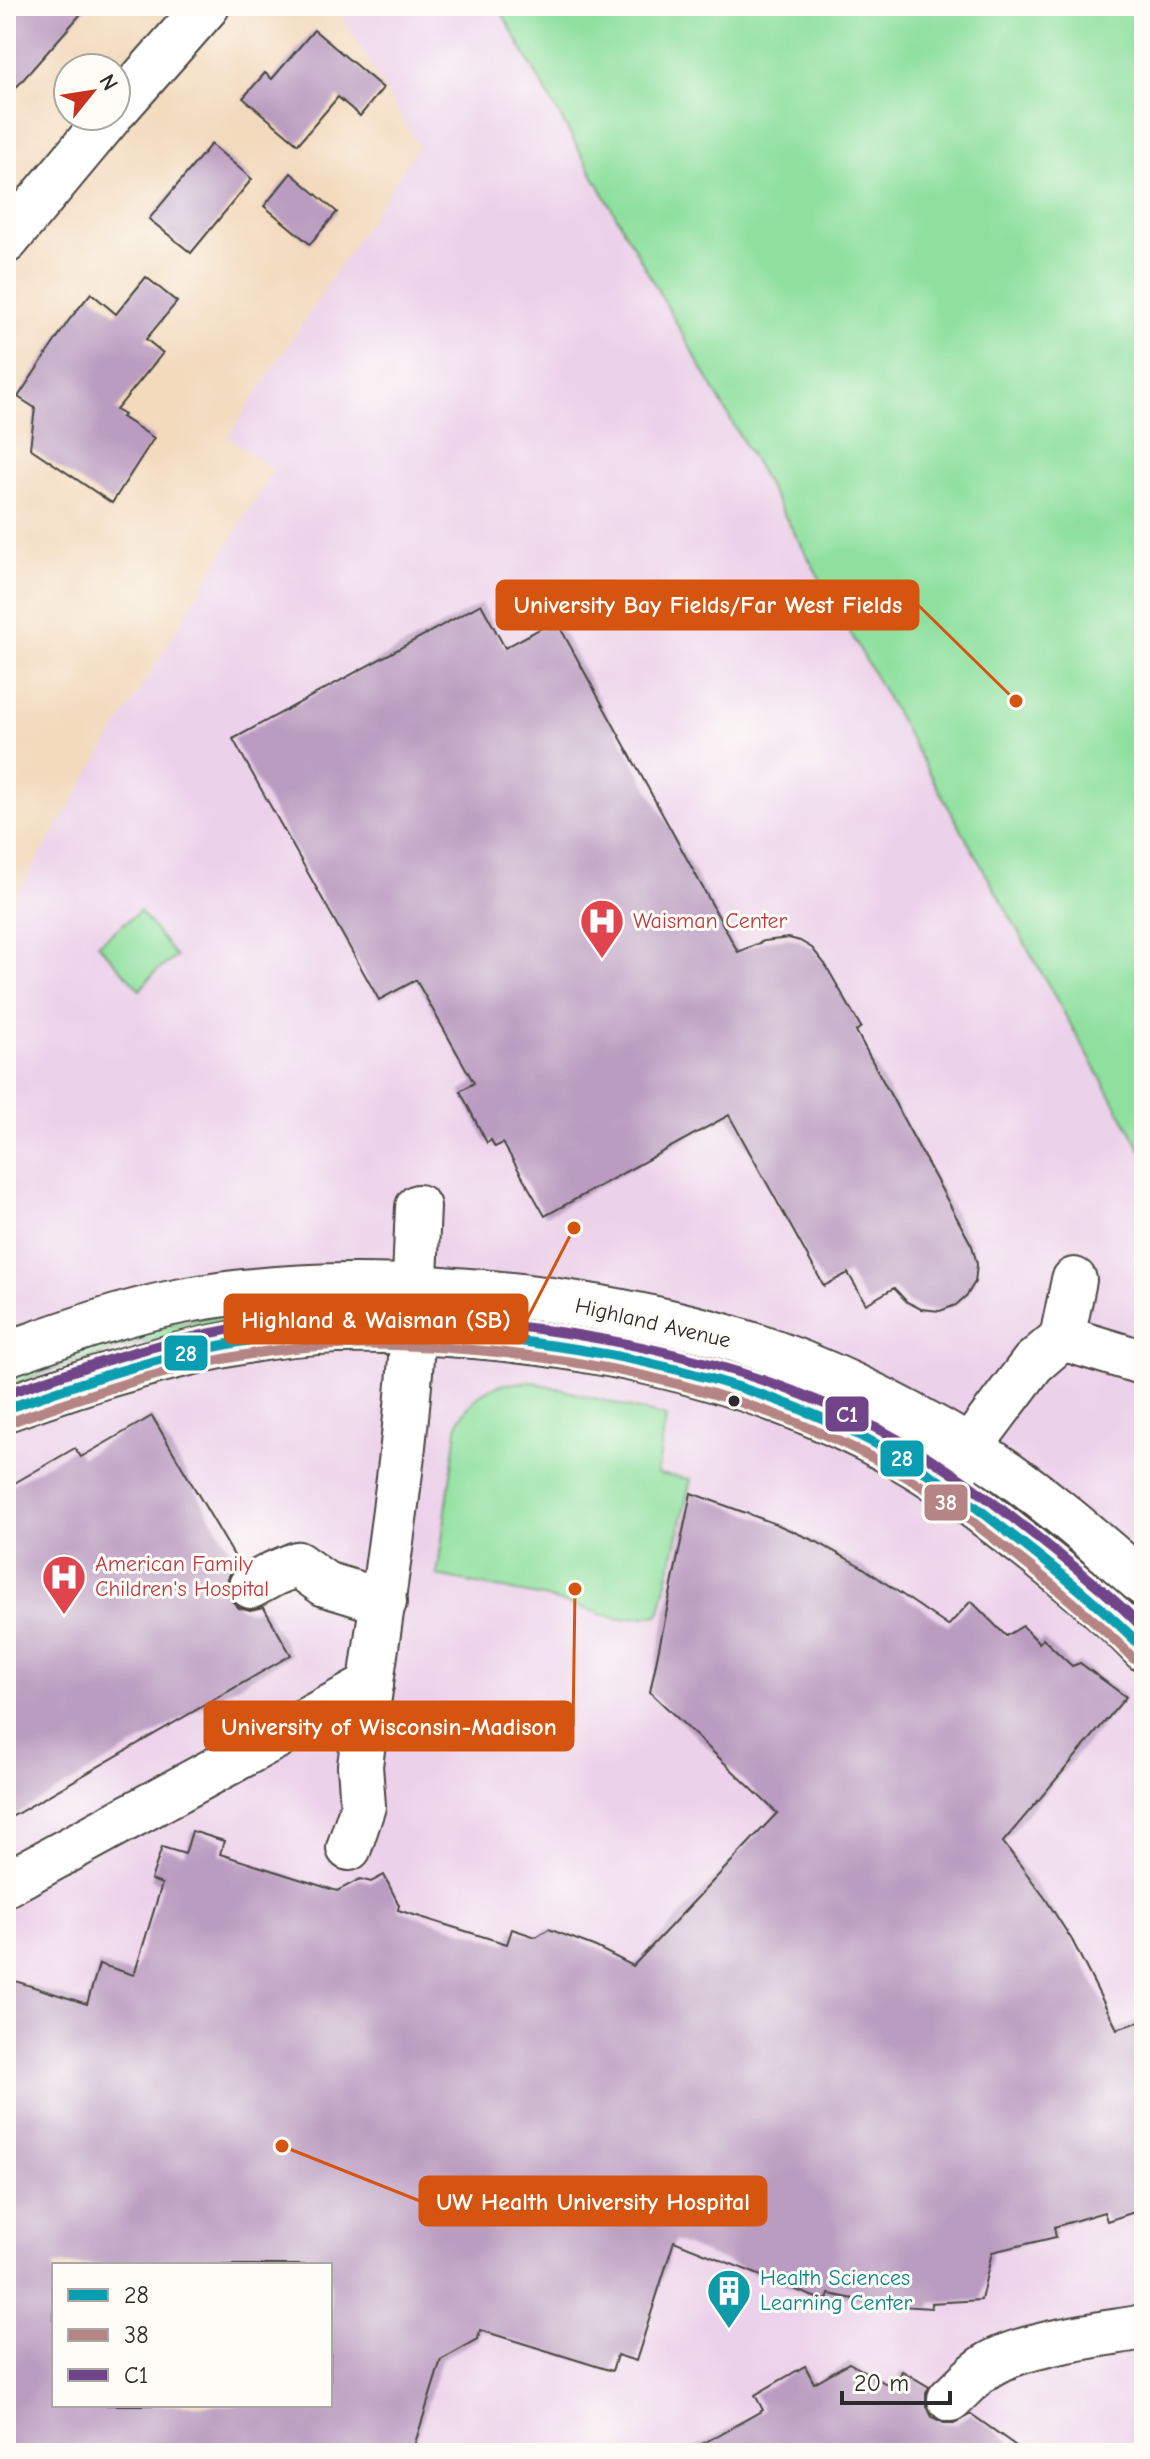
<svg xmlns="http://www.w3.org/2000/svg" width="1150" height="2459" viewBox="0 0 1150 2459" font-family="'Comic Neue',sans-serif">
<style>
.built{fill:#ecd1ea;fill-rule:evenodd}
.green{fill:#8fe09f;stroke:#5d8665;stroke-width:2}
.building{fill:#ba9cc0;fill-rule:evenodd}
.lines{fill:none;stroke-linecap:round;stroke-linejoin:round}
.minor-casing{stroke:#494541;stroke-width:48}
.minor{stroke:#fff;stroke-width:44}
.bus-1-casing{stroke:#fdfcf7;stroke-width:16}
.bus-2-casing{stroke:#fdfcf7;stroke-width:16}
.bus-3-casing{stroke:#fdfcf7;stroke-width:16}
.bus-1{stroke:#099db1;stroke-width:10}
.bus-2{stroke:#b58585;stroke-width:10}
.bus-3{stroke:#704489;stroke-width:10}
.bus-dot{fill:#2b2b2b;stroke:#fdfcf7;stroke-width:3}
.labels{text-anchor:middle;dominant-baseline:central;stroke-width:6;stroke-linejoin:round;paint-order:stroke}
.health-label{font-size:22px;fill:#be3a42;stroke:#fdfcf7;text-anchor:start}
.street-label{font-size:22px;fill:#2b2b2b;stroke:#fdfcf7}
.culture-label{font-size:22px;fill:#0d838f;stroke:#fdfcf7;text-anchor:start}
.leader{fill:none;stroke:#d5540f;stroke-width:3}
.callout-dot{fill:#d5540f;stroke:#fdfcf7;stroke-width:3}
.callout{fill:#d5540f;stroke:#d5540f;stroke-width:3}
.callout-label{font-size:24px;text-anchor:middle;font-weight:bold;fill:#fff}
.line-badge{stroke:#fdfcf7;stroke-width:3}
.badge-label{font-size:22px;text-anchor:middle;font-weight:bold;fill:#fff}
</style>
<rect width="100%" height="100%" fill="#fdfcf7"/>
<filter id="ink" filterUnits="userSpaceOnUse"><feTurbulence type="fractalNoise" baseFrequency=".0125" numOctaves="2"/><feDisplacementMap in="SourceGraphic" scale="16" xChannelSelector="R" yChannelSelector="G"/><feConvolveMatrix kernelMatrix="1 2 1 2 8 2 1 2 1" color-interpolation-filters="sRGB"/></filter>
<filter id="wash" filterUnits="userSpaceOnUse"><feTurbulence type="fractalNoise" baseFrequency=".006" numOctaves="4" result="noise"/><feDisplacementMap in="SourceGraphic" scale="32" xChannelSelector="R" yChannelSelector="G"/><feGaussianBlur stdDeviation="1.8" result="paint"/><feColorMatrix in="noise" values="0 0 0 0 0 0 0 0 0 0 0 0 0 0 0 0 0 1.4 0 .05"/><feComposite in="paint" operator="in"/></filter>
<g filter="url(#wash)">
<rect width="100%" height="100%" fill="#f3dabd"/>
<path class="built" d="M 336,6 L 1144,6 L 1144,2453 L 6,2453 L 6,912 L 273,470 L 228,437 L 418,146 ZM 54,2265 L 330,2265 L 330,2405 L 54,2405 Z"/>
<g class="green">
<polygon points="497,6 1144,6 1144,1155 502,13"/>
<polygon points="140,911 176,957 154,973 140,990 98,944"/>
<polygon points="304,1302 306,1315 136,1344 65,1365 6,1387 6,1370 124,1331"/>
<path d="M 533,1382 L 666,1417 L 657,1474 L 691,1479 L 659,1615 L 620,1619 L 543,1597 L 437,1576 L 458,1422 C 479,1387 494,1383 533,1382 Z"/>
</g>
<g id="blocks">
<g class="building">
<polygon points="6,6 88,6 6,99"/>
<polygon points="314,30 383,88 360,116 338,97 298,144 243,98 265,73 272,79"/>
<polygon points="211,144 252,179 191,253 149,219"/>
<polygon points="291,173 337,212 310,244 264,206"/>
<polygon points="146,277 177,302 146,339 163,353 116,410 124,415 122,417 154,438 112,503 30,448 35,408 18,397 69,320 91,293 116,314"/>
<polygon points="481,604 505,648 556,620 738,952 764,941 789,938 800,941 812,948 825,964 861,1027 856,1031 972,1246 977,1264 975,1282 967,1295 956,1305 940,1311 921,1309 907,1302 894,1288 866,1304 848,1273 824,1286 729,1115 545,1216 503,1143 495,1147 491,1140 487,1143 460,1091 474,1083 416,980 379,1000 233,739"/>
<polygon points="152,1416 239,1564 230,1572 226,1585 230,1599 239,1608 250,1611 264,1608 291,1655 6,1820 6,1488 75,1448 81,1457"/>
<path d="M 691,1493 L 776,1524 L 817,1542 L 862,1567 L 948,1626 L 971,1601 L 1006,1636 L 1023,1626 L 1039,1643 L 1043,1639 L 1072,1666 L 1080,1663 L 1126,1697 L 1003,1842 L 1045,1898 L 1072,1940 L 1117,2029 L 1144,2020 L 1144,2209 L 1107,2221 L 1104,2212 L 1054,2227 L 1056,2237 L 992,2252 L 981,2300 L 931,2303 L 931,2308 L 884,2305 L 829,2294 L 827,2300 L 814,2297 L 674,2241 L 636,2361 L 617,2355 L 612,2371 L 480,2330 L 478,2339 L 441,2360 L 412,2453 L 6,2453 L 6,1978 L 87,2004 L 99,1964 L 134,1975 L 162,1884 L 151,1880 L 162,1847 L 185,1854 L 192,1831 L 224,1841 L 220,1854 L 337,1891 L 360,1879 L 371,1882 L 384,1875 L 399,1905 L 398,1910 L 507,1944 L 512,1929 L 536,1937 L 549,1929 L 596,1947 L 633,1966 L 777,1813 L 650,1692 ZM 54,2265 L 330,2265 L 330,2405 L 54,2405 Z"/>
<polygon points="849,2363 894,2388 902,2371 929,2387 926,2393 926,2404 932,2417 944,2423 955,2423 971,2414 1026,2453 686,2453 763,2410 755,2395 805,2366 814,2383"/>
</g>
</g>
</g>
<g filter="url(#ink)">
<use href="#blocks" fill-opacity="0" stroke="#494541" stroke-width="2"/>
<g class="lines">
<g class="minor-casing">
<g id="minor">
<polyline points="116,109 207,6"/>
<polyline points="6,241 110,116"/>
<polyline points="1062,1338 1138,1361"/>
<path d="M 6,1354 C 64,1334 122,1312 182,1301 C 341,1271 538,1289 694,1328 C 791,1352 885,1397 970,1448 C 1032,1486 1089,1536 1144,1584"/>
<path d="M 6,1409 C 91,1378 179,1351 269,1337 C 336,1327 406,1331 474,1336 C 621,1348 771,1384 900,1457 C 944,1481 983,1513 1022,1543 C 1064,1576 1107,1610 1144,1649"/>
<polyline points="954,1474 969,1448 1033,1363 1062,1338 1074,1280"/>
<polyline points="251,1586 273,1574 297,1564 325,1584 384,1602"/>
<path d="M 349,1848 L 363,1806 L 360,1766 C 375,1642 397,1520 408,1396 C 414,1333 415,1270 418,1207"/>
<polyline points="6,1884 371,1685"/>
<path d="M 950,2399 C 962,2388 974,2374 987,2366 C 1023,2343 1100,2335 1144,2327"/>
</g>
</g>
<use href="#minor" class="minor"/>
<g class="bus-1-casing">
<path id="bus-1" d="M 6,1409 C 92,1378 179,1350 269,1337 C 343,1326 419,1330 492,1338 C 640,1353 789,1389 917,1467 C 956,1490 991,1519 1027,1547 C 1068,1579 1108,1612 1144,1649"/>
</g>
<g class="bus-2-casing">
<path id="bus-2" d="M 11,1422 C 102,1389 197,1358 295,1348 C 362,1341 430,1346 497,1352 C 640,1367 785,1404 910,1479 C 948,1502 983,1530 1019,1558 C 1059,1590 1098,1622 1134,1659"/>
</g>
<g class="bus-3-casing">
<path id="bus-3" d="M 6,1394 C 99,1361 195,1330 293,1320 C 361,1313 430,1317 497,1324 C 646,1340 798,1377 926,1456 C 965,1480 1000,1508 1036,1536 C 1073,1566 1111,1595 1144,1629"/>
</g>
<use href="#bus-1" class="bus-1"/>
<use href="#bus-2" class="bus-2"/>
<use href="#bus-3" class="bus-3"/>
</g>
</g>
<defs>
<g id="hospital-pin" transform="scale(2.3)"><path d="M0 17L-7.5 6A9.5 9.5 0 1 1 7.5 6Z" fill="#e0444e" stroke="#fdfcf7"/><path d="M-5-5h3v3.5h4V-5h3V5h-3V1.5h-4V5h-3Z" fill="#fff"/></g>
<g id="building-pin" transform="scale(2.3)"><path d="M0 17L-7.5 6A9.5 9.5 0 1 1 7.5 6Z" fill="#0f9aa8" stroke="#fdfcf7"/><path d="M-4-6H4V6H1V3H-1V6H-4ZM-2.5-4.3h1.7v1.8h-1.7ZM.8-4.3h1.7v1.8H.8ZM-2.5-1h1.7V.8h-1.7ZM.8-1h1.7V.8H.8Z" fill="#fff"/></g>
</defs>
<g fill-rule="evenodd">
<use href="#hospital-pin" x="602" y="921"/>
<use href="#hospital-pin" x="64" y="1577"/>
<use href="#building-pin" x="729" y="2291"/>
</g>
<circle class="bus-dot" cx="734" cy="1401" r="7"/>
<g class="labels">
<g class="health-label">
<text x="633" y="921">Waisman Center</text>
<text x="95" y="1564">American Family<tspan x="95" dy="25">Children's Hospital</tspan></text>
</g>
<g class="street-label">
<text transform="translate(653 1323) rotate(13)">Highland Avenue</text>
</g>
<g class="culture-label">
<text x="760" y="2278">Health Sciences<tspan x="760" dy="25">Learning Center</tspan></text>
</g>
</g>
<path class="leader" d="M1016 701L918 605M574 1228L527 1319M575 1589L573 1726M282 2146L420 2201"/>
<g class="callout-dot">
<circle cx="1016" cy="701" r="8"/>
<circle cx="574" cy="1228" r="8"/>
<circle cx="575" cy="1589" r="8"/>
<circle cx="282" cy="2146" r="8"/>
</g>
<g class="callout">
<rect x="497" y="581" width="421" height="48" rx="8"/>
<rect x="225" y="1295" width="302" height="48" rx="8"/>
<rect x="205" y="1702" width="368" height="48" rx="8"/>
<rect x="420" y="2177" width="346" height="48" rx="8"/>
</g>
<g class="callout-label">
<text x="708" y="613">University Bay Fields/Far West Fields</text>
<text x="376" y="1328">Highland &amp; Waisman (SB)</text>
<text x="389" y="1735">University of Wisconsin-Madison</text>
<text x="593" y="2210">UW Health University Hospital</text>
</g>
<g class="line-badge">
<rect x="163" y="1334" width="46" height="38" rx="8" fill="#099db1"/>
<rect x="824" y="1395" width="46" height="38" rx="8" fill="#704489"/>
<rect x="879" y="1439" width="46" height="39" rx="8" fill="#099db1"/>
<rect x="923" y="1483" width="46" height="39" rx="8" fill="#b58585"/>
</g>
<g class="badge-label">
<text x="186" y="1361">28</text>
<text x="847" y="1422">C1</text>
<text x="902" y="1466">28</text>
<text x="946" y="1510">38</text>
</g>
<rect width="1150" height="2459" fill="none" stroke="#fdfcf7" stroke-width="32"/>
<rect x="52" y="2263" width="280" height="144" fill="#fdfcf7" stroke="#a9a8a5" stroke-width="2"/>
<rect x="68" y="2289" width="40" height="12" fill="#099db1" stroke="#a9a8a5" stroke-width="2"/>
<text x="124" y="2303" font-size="24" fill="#2b2b2b">28</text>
<rect x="68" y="2329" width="40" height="12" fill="#b58585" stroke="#a9a8a5" stroke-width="2"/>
<text x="124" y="2343" font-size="24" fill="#2b2b2b">38</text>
<rect x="68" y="2369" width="40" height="12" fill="#704489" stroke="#a9a8a5" stroke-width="2"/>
<text x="124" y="2383" font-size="24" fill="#2b2b2b">C1</text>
<g transform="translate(92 92) rotate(60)"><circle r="38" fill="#fdfcf7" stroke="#a9a8a5" stroke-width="2"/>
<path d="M0-6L14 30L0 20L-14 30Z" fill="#c8321e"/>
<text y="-12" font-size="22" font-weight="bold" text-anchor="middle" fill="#2b2b2b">N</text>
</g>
<path d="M842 2391v12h108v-12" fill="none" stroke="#2b2b2b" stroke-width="4"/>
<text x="854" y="2391" font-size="24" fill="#2b2b2b" stroke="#fdfcf7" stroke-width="6" paint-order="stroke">20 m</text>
</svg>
